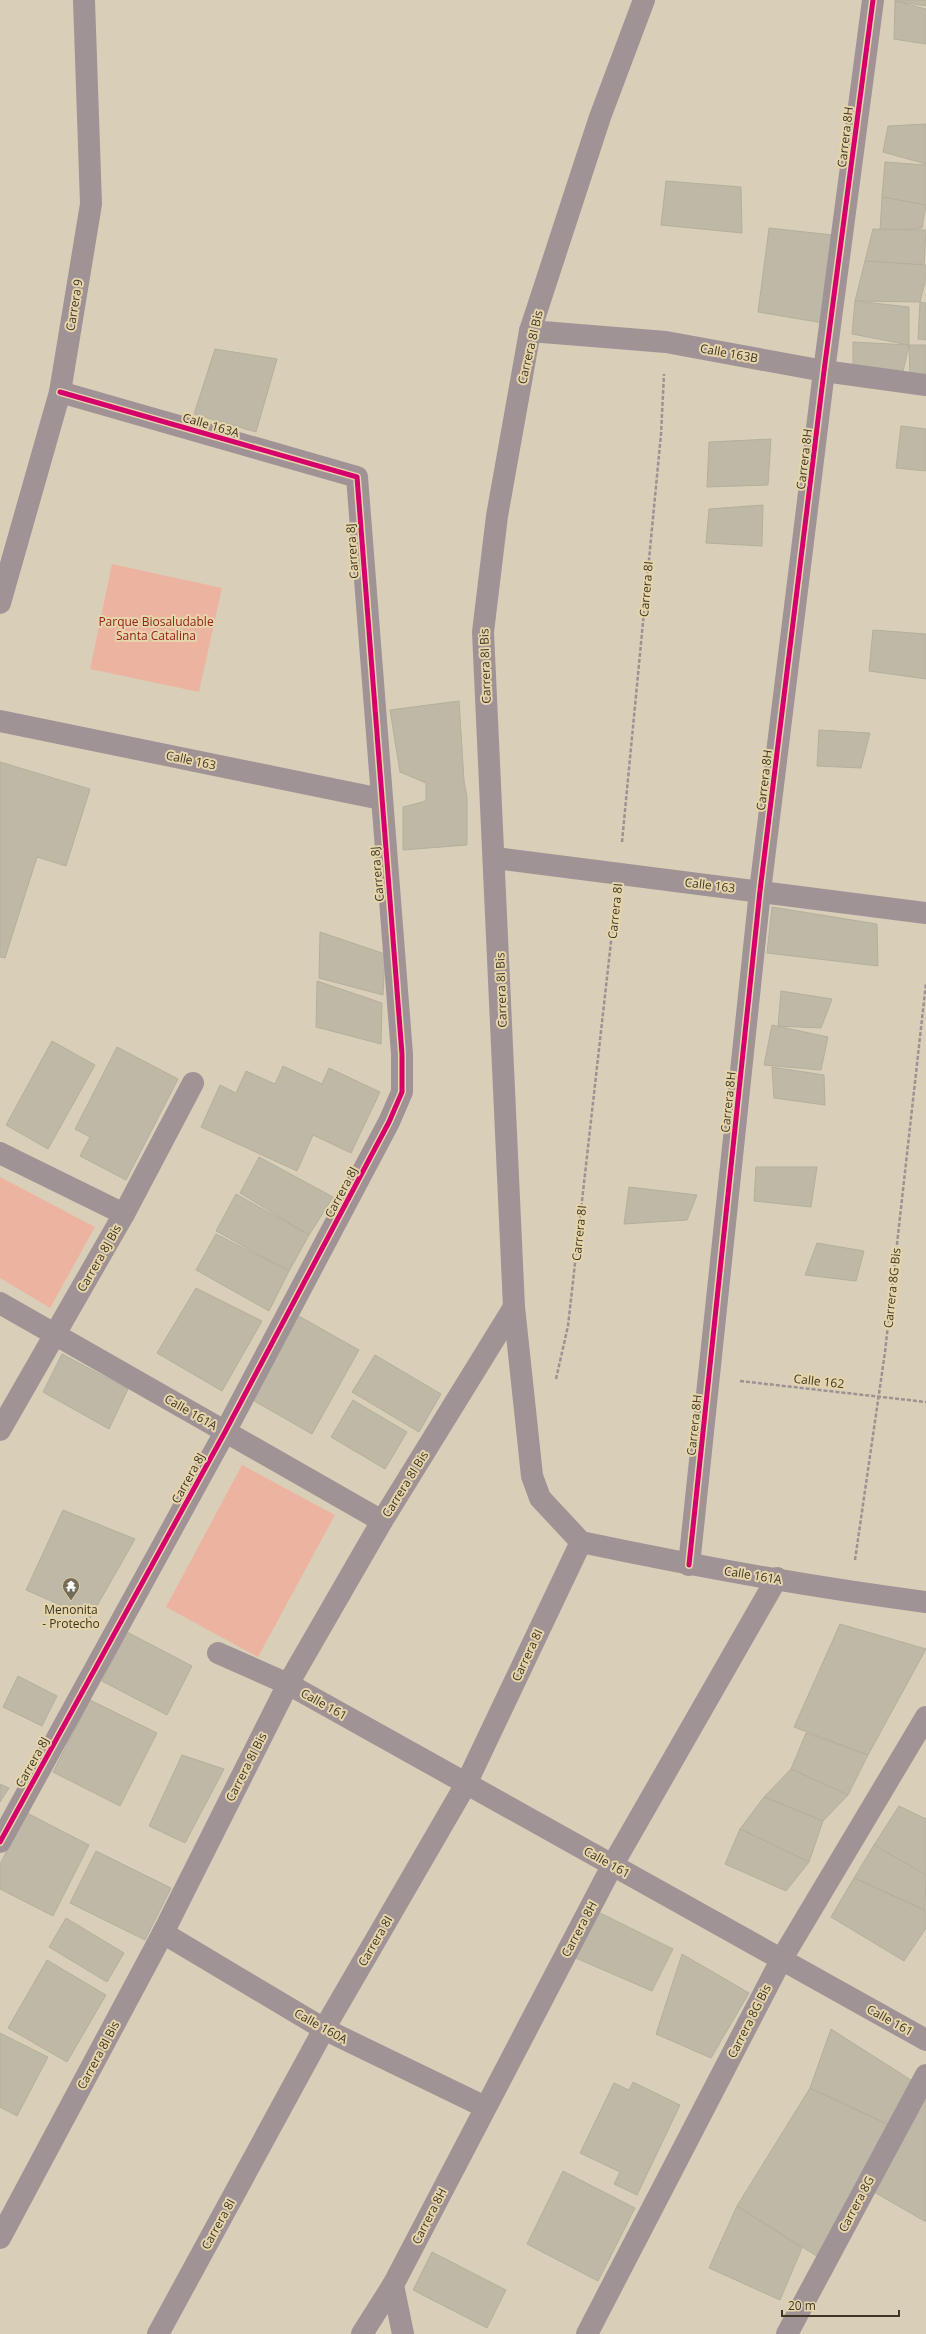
<svg xmlns="http://www.w3.org/2000/svg" width="926" height="2334" viewBox="0 0 926 2334" font-family="'Open Sans',sans-serif">
<style>
.green{fill:#edb3a1}
.building{fill:#beb9a7;stroke:#b4af9c}
.lines{fill:none;stroke-linecap:round;stroke-linejoin:round}
.path{stroke:#9d9292;stroke-width:2.5;stroke-dasharray:4 2;stroke-linecap:butt}
.minor{stroke:#a09396;stroke-width:22}
.cycleway-casing{stroke:#e6d5ab;stroke-width:8}
.cycleway{stroke:#d6006c;stroke-width:5}
.labels{text-anchor:middle;dominant-baseline:central;stroke-width:4;stroke-linejoin:round;paint-order:stroke}
.street-label{font-size:12px;fill:#3d3625;stroke:#e6d5ab}
.park-label{font-size:12px;fill:#95221b;stroke:#e6d5ab}
.poi-label{font-size:12px;fill:#3d3625;stroke:#e6d5ab}
</style>
<rect width="100%" height="100%" fill="#d9cfb8"/>
<g class="green">
<polygon points="112,564 222,588 199,692 90,669"/>
<polygon points="0,1177 95,1227 50,1308 0,1278"/>
<polygon points="242,1465 335,1515 258,1657 166,1607"/>
</g>
<g class="building">
<polygon points="895,0 926,0 926,6 895,1"/>
<polygon points="895,1 926,9 926,44 894,39"/>
<polygon points="926,124 926,164 883,152 888,126"/>
<polygon points="885,162 926,165 926,205 882,197"/>
<polygon points="666,181 741,187 742,233 661,225"/>
<polygon points="882,197 926,205 922,228 880,231"/>
<polygon points="769,228 833,235 823,323 758,312"/>
<polygon points="873,229 926,230 924,265 865,261"/>
<polygon points="865,261 926,265 926,278 920,302 855,301"/>
<polygon points="855,301 909,307 909,345 852,334"/>
<polygon points="920,302 926,303 926,340 918,339"/>
<polygon points="853,342 909,345 902,376 853,365"/>
<polygon points="909,345 926,345 926,378 910,377"/>
<polygon points="215,349 277,359 256,432 194,414"/>
<polygon points="901,426 926,429 926,471 896,468"/>
<polygon points="771,439 768,485 707,487 709,442"/>
<polygon points="763,505 762,546 706,543 709,509"/>
<polygon points="873,630 926,634 926,679 869,671"/>
<polygon points="459,701 464,781 467,797 467,845 403,850 403,807 426,801 426,783 400,772 390,710"/>
<polygon points="819,730 870,733 861,768 817,766"/>
<polygon points="0,762 90,789 66,866 37,857 5,958 0,957"/>
<polygon points="772,907 877,924 878,966 767,953"/>
<polygon points="320,932 385,954 383,995 319,978"/>
<polygon points="317,981 382,1003 381,1044 316,1027"/>
<polygon points="781,991 832,999 821,1028 778,1026"/>
<polygon points="772,1025 828,1037 821,1070 764,1065"/>
<polygon points="52,1041 95,1065 48,1149 6,1125"/>
<polygon points="117,1047 178,1079 126,1180 80,1156 90,1137 75,1129"/>
<polygon points="283,1066 322,1084 329,1068 380,1092 351,1153 313,1135 297,1171 201,1127 220,1085 236,1093 246,1071 275,1084"/>
<polygon points="772,1067 824,1075 825,1105 774,1098"/>
<polygon points="259,1157 333,1197 309,1235 240,1193"/>
<polygon points="756,1167 817,1167 811,1207 754,1201"/>
<polygon points="629,1187 697,1195 687,1220 624,1224"/>
<polygon points="236,1194 309,1235 289,1271 216,1231"/>
<polygon points="216,1234 289,1271 269,1311 196,1270"/>
<polygon points="817,1243 864,1251 856,1281 805,1275"/>
<polygon points="196,1288 262,1321 222,1391 157,1353"/>
<polygon points="297,1315 359,1350 312,1434 249,1398"/>
<polygon points="62,1354 128,1389 109,1429 43,1392"/>
<polygon points="375,1355 441,1394 419,1432 352,1392"/>
<polygon points="353,1400 407,1432 385,1469 331,1437"/>
<polygon points="63,1510 135,1539 90,1618 26,1590"/>
<polygon points="840,1624 926,1649 868,1755 794,1727"/>
<polygon points="127,1632 192,1666 167,1715 102,1681"/>
<polygon points="18,1676 57,1696 42,1726 3,1707"/>
<polygon points="90,1700 157,1733 120,1806 53,1772"/>
<polygon points="806,1733 868,1755 848,1795 791,1769"/>
<polygon points="182,1755 224,1769 185,1843 149,1826"/>
<polygon points="791,1769 848,1795 823,1821 764,1797"/>
<polygon points="0,1784 9,1788 0,1802"/>
<polygon points="764,1797 823,1821 809,1862 740,1829"/>
<polygon points="899,1806 926,1819 926,1875 874,1845"/>
<polygon points="27,1813 89,1845 53,1916 0,1889 0,1864"/>
<polygon points="740,1829 809,1862 786,1891 725,1864"/>
<polygon points="874,1845 926,1875 925,1910 854,1878"/>
<polygon points="96,1851 171,1888 145,1940 70,1903"/>
<polygon points="854,1878 926,1911 926,1928 904,1961 831,1917"/>
<polygon points="590,1908 673,1949 652,1991 571,1956"/>
<polygon points="66,1918 124,1953 107,1982 49,1947"/>
<polygon points="682,1954 749,1993 711,2058 656,2034"/>
<polygon points="47,1960 106,1995 67,2062 8,2028"/>
<polygon points="831,2029 911,2080 889,2125 810,2088"/>
<polygon points="0,2033 48,2057 17,2116 0,2107"/>
<polygon points="633,2082 680,2105 637,2195 614,2184 620,2172 580,2153 614,2083 629,2090"/>
<polygon points="810,2088 889,2125 823,2260 737,2206"/>
<polygon points="926,2098 926,2222 874,2192"/>
<polygon points="563,2171 635,2208 598,2281 527,2244"/>
<polygon points="737,2206 802,2248 780,2300 709,2268"/>
<polygon points="432,2252 506,2290 487,2328 413,2290"/>
</g>
<g class="lines">
<g class="path">
<polyline points="622,842 661,434 664,374"/>
<polyline points="556,1379 568,1326 615,906"/>
<polyline points="740,1381 926,1402"/>
<polyline points="855,1560 885,1352 926,983"/>
</g>
<g class="minor">
<polyline points="530,331 666,342 824,371 926,385"/>
<polyline points="0,603 60,392 91,204 84,0"/>
<polyline points="0,721 381,799"/>
<polyline points="495,858 926,913"/>
<polyline points="0,1153 124,1214"/>
<polyline points="0,1303 382,1521"/>
<polyline points="0,1430 124,1214 193,1083"/>
<polyline points="581,1542 540,1498 532,1476 514,1307 483,632 497,516 530,331 600,117 644,0"/>
<path d="M 581,1542 C 695,1566 810,1587 926,1602"/>
<polyline points="689,1565 760,891 824,371 873,0"/>
<polyline points="218,1653 288,1684 926,2040"/>
<polyline points="0,1842 225,1432 389,1122 402,1092 402,1054 357,477 60,392"/>
<polyline points="163,1933 324,2029 485,2107"/>
<polyline points="0,2238 163,1933 288,1684 382,1521 514,1307"/>
<polyline points="393,2285 403,2334"/>
<polyline points="158,2334 324,2029 466,1784 581,1542"/>
<polyline points="362,2334 393,2285 612,1866 777,1578"/>
<polyline points="587,2334 781,1960 926,1717"/>
<polyline points="787,2334 926,2075"/>
</g>
<g class="cycleway-casing">
<g id="cycleway">
<polyline points="689,1565 760,891 824,371 873,0"/>
<polyline points="0,1842 225,1432 389,1122 402,1092 402,1054 357,477 60,392"/>
</g>
</g>
<use href="#cycleway" class="cycleway"/>
</g>
<defs>
<g id="temple-pin" transform="scale(0.9)"><path d="M0 17L-7.5 6A9.5 9.5 0 1 1 7.5 6Z" fill="#746c58" stroke="#e6d5ab"/><path d="M0-6L5-2H3V0L6.5 2.5H4V6H1.5V3h-3V6H-4V2.5H-6.5L-3 0V-2H-5Z" fill="#fff"/></g>
</defs>
<g fill-rule="evenodd">
<use href="#temple-pin" x="71" y="1586"/>
</g>
<g class="labels">
<g class="street-label">
<text transform="translate(845 137) rotate(-83)">Carrera 8H</text>
<text transform="translate(74 305) rotate(-81)">Carrera 9</text>
<text transform="translate(530 347) rotate(-77)">Carrera 8I Bis</text>
<text transform="translate(729 353) rotate(10)">Calle 163B</text>
<text transform="translate(211 425) rotate(16)">Calle 163A</text>
<text transform="translate(804 459) rotate(-83)">Carrera 8H</text>
<text transform="translate(352 551) rotate(-94)">Carrera 8J</text>
<text transform="translate(646 589) rotate(-85)">Carrera 8I</text>
<text transform="translate(485 666) rotate(-92)">Carrera 8I Bis</text>
<text transform="translate(191 760) rotate(12)">Calle 163</text>
<text transform="translate(764 780) rotate(-83)">Carrera 8H</text>
<text transform="translate(377 874) rotate(-95)">Carrera 8J</text>
<text transform="translate(710 885) rotate(7)">Calle 163</text>
<text transform="translate(615 911) rotate(-84)">Carrera 8I</text>
<text transform="translate(501 990) rotate(-92)">Carrera 8I Bis</text>
<text transform="translate(728 1102) rotate(-84)">Carrera 8H</text>
<text transform="translate(341 1192) rotate(-62)">Carrera 8J</text>
<text transform="translate(579 1233) rotate(-84)">Carrera 8I</text>
<text transform="translate(99 1258) rotate(-60)">Carrera 8J Bis</text>
<text transform="translate(892 1288) rotate(-84)">Carrera 8G Bis</text>
<text transform="translate(819 1381) rotate(6)">Calle 162</text>
<text transform="translate(191 1412) rotate(30)">Calle 161A</text>
<text transform="translate(694 1425) rotate(-84)">Carrera 8H</text>
<text transform="translate(188 1478) rotate(-61)">Carrera 8J</text>
<text transform="translate(405 1484) rotate(-58)">Carrera 8I Bis</text>
<text transform="translate(753 1575) rotate(9)">Calle 161A</text>
<text transform="translate(527 1655) rotate(-65)">Carrera 8I</text>
<text transform="translate(324 1704) rotate(29)">Calle 161</text>
<text transform="translate(32 1762) rotate(-61)">Carrera 8J</text>
<text transform="translate(246 1767) rotate(-63)">Carrera 8I Bis</text>
<text transform="translate(607 1862) rotate(29)">Calle 161</text>
<text transform="translate(579 1929) rotate(-62)">Carrera 8H</text>
<text transform="translate(375 1941) rotate(-60)">Carrera 8I</text>
<text transform="translate(890 2020) rotate(29)">Calle 161</text>
<text transform="translate(749 2021) rotate(-63)">Carrera 8G Bis</text>
<text transform="translate(321 2026) rotate(29)">Calle 160A</text>
<text transform="translate(98 2055) rotate(-62)">Carrera 8I Bis</text>
<text transform="translate(856 2204) rotate(-62)">Carrera 8G</text>
<text transform="translate(429 2216) rotate(-63)">Carrera 8H</text>
<text transform="translate(218 2224) rotate(-61)">Carrera 8I</text>
</g>
<g class="park-label">
<text x="156" y="621">Parque Biosaludable<tspan x="156" dy="14">Santa Catalina</tspan></text>
</g>
<g class="poi-label">
<text x="71" y="1609">Menonita<tspan x="71" dy="14">- Protecho</tspan></text>
</g>
</g>
<path d="M782 2310v6h117v-6" fill="none" stroke="#3d3625" stroke-width="2"/>
<text x="788" y="2310" font-size="12" fill="#3d3625" stroke="#e6d5ab" stroke-width="3" paint-order="stroke">20 m</text>
</svg>
